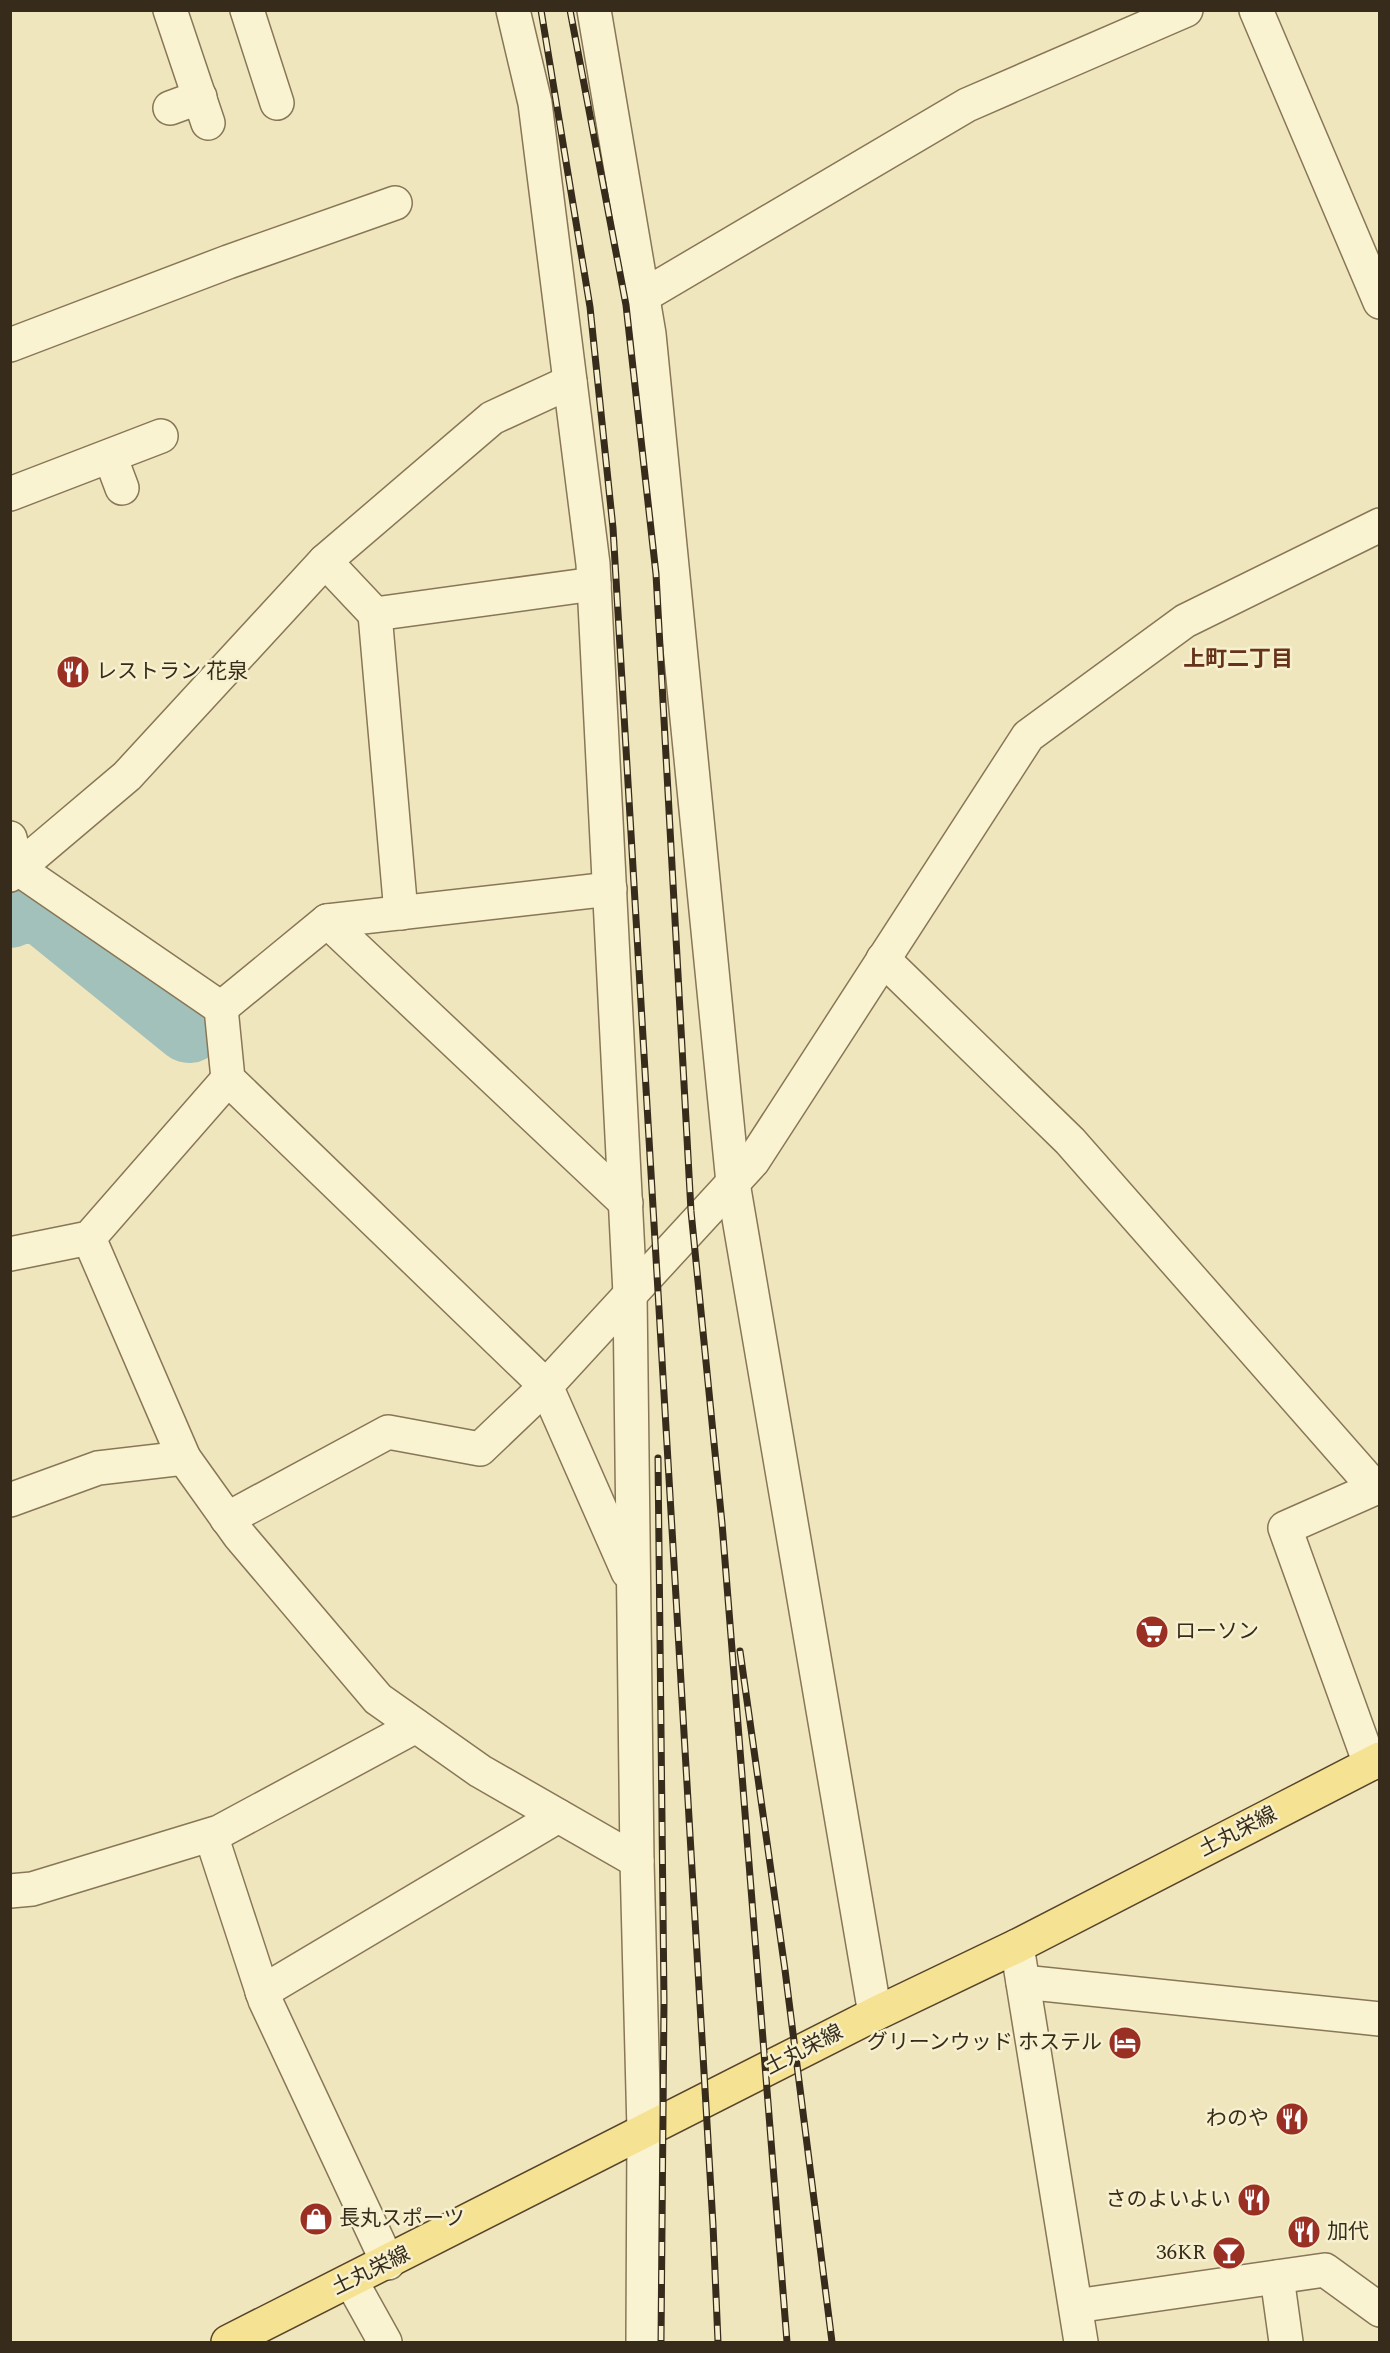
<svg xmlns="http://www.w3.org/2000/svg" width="1390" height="2353" viewBox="0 0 1390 2353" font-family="Spectral,'Noto Sans JP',serif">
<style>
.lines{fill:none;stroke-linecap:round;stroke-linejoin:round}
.river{stroke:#a2c1bb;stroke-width:72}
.minor-casing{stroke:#887756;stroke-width:36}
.major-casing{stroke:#56442b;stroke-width:36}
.minor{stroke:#faf3d2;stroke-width:33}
.major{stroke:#f5e293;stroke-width:33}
.rail-casing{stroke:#372c1b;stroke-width:7}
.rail{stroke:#f7f0ce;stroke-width:4.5;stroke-dasharray:14;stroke-linecap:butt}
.labels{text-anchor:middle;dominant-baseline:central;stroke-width:5;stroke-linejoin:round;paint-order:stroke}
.poi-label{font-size:21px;fill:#372c1b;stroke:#f7f0ce;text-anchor:start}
.street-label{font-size:21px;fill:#372c1b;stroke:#f7f0ce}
.neighbourhood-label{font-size:22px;font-weight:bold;fill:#663219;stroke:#f7f0ce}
</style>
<rect width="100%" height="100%" fill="#f0e6be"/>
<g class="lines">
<polyline class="river" points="10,912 15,908 42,908 189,1027"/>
<g class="minor-casing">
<g id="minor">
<polyline points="170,10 208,123"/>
<polyline points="247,10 277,103"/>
<polyline points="513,10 535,103 593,564 630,1294 637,1861 644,2131 643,2342"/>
<polyline points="594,10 649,334 733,1183 875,2014"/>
<polyline points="1256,10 1380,302"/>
<polyline points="170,108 200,97"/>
<polyline points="643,296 967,105 1186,10"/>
<polyline points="10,345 228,262 395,203"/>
<polyline points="110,456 122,488"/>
<polyline points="10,494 161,436"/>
<polyline points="325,561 375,614"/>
<polyline points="10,838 17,868 221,1008 228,1079 546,1386 480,1449 388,1432 227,1519"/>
<polyline points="10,875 127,776 325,561 492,418 570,382"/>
<polyline points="401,913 375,614 594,584"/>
<polyline points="327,921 610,889"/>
<polyline points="883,959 1070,1141 1375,1488"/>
<polyline points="221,1008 327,921 626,1203"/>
<polyline points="89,1238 184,1458 239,1535 378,1699 480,1771 637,1861"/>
<polyline points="10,1254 89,1238 228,1079"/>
<polyline points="10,1500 98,1468 184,1458"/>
<polyline points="628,1572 546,1386 753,1161 1028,736 1185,621 1380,525"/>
<polyline points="1370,1764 1285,1528 1380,1486"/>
<polyline points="211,1835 265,2000 388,2263"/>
<polyline points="10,1891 32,1889 219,1832 416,1726"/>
<polyline points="1017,1946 1081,2342"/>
<polyline points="1023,1982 1380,2019"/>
<polyline points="262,1992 558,1816"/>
<polyline points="1277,2277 1286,2342"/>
<polyline points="351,2281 385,2342"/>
<polyline points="1076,2306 1325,2270 1380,2310"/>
</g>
</g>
<g class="major-casing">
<polyline id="major" points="228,2342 875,2014 1017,1946 1380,1759"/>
</g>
<use href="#minor" class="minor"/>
<use href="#major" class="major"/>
<g class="rail-casing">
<g id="rail">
<polyline points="541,10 590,307 613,528 713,2225 718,2342"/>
<polyline points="570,10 626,305 656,574 691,1211 722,1523 787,2342"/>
<polyline points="658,1458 664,2001 661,2342"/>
<polyline points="740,1651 785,1970 832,2342"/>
</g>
</g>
<use href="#rail" class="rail"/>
</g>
<defs>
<g id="restaurant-disc" transform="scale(1.725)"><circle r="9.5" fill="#9a3024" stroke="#f7f0ce"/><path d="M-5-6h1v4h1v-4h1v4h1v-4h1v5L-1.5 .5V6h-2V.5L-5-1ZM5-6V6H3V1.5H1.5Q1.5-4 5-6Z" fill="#fff"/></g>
<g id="supermarket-disc" transform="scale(1.725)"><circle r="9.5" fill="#9a3024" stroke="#f7f0ce"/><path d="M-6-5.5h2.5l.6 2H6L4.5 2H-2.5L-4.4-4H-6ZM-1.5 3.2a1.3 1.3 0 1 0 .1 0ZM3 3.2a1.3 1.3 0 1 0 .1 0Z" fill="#fff"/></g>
<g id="hotel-disc" transform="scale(1.725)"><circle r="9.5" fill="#9a3024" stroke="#f7f0ce"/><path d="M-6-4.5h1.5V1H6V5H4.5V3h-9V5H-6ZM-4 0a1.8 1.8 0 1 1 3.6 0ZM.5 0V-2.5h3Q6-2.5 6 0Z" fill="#fff"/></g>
<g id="shop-disc" transform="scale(1.725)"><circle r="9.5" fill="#9a3024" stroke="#f7f0ce"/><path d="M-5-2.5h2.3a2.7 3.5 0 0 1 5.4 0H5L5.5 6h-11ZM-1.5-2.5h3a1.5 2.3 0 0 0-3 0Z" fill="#fff"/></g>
<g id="bar-disc" transform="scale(1.725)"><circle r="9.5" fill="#9a3024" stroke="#f7f0ce"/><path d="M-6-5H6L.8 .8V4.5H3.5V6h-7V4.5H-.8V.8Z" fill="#fff"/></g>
</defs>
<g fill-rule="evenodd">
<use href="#restaurant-disc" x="73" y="672"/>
<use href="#supermarket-disc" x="1152" y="1632"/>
<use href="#hotel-disc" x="1125" y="2043"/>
<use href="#restaurant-disc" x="1292" y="2119"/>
<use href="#restaurant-disc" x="1254" y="2200"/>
<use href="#shop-disc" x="316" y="2219"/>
<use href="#restaurant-disc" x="1304" y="2232"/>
<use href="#bar-disc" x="1229" y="2253"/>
</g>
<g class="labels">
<g class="poi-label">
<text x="96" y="672">レストラン 花泉</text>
<text x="1175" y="1632">ローソン</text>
<text x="1102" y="2043" text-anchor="end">グリーンウッド ホステル</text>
<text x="1269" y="2119" text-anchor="end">わのや</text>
<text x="1231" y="2200" text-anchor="end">さのよいよい</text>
<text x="339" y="2219">長丸スポーツ</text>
<text x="1327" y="2232">加代</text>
<text x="1206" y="2253" text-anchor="end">36KR</text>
</g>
<g class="street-label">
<text transform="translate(1238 1832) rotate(-27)">土丸栄線</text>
<text transform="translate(804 2050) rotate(-27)">土丸栄線</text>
<text transform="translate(371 2271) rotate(-26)">土丸栄線</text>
</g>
<g class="neighbourhood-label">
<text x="1238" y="659">上町二丁目</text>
</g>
</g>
<rect width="1390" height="2353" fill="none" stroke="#372c1b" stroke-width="24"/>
</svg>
